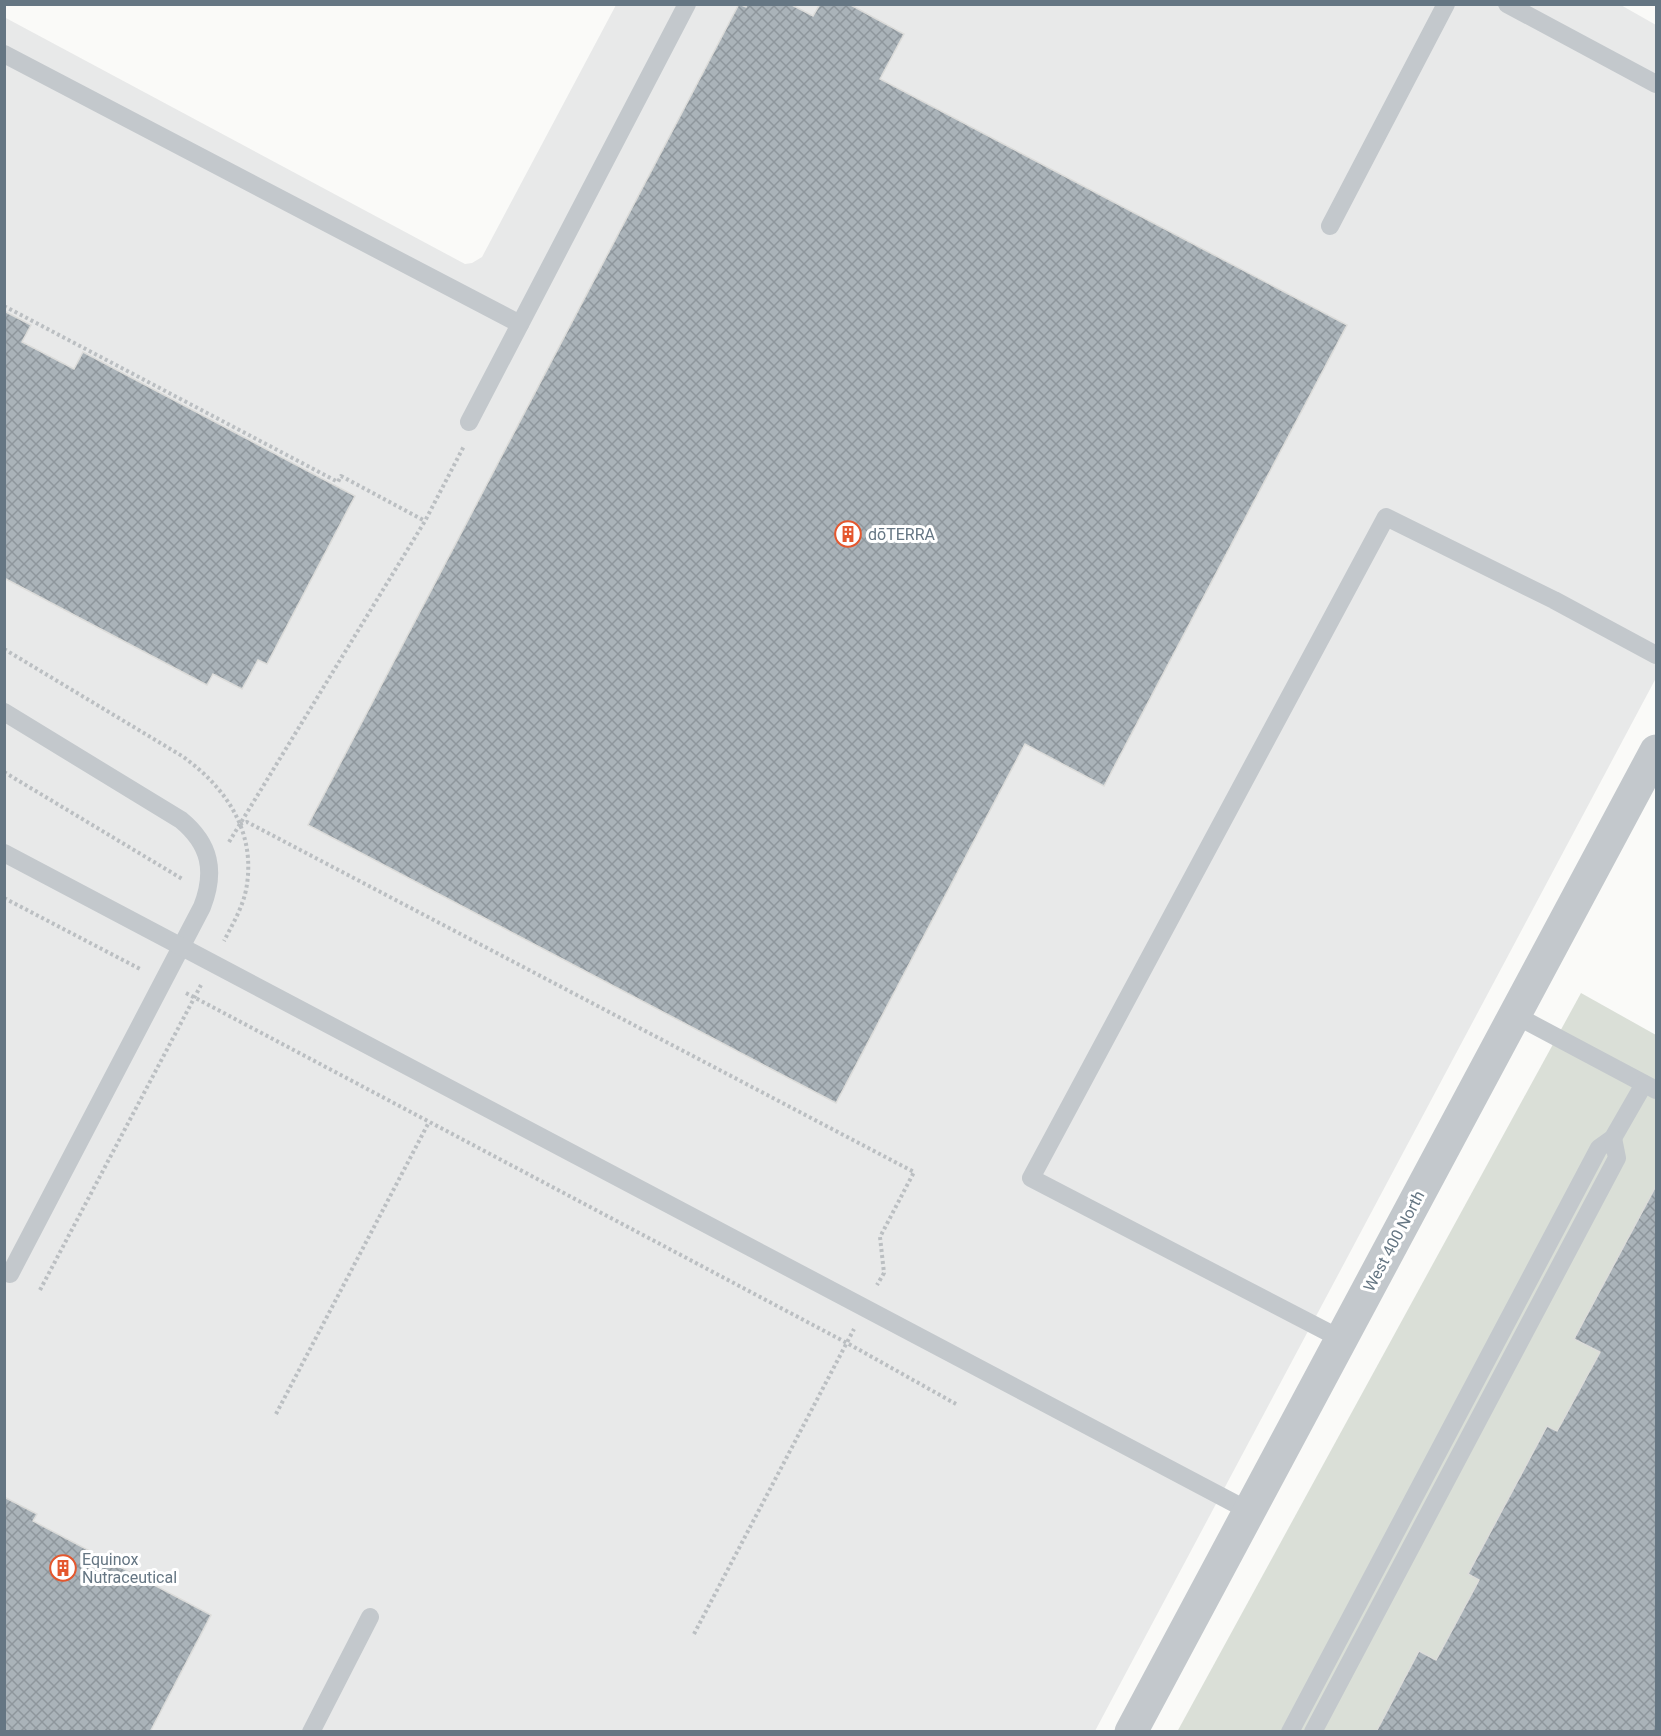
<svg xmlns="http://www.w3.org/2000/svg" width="1661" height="1736" viewBox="0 0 1661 1736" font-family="Roboto,sans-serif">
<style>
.built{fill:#e8e9e9}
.grass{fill:#dadfd7}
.building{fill:url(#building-cross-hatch);stroke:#dcdcda;stroke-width:1.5}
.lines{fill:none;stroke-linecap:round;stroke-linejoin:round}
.path{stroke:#bbbfc2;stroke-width:4;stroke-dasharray:3 3;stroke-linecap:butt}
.service{stroke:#c3c8cc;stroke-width:18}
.minor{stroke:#c3c8cc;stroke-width:33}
.labels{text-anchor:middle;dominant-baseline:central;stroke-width:6;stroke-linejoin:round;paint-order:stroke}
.poi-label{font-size:16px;fill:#657683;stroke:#fff;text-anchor:start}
.street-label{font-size:16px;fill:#657683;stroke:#fff}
</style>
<defs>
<pattern id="building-cross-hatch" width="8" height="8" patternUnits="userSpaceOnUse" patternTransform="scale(1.5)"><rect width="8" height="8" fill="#aab3b9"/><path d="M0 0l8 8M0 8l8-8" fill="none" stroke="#8e969c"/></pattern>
</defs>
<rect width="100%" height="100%" fill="#fafaf8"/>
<polygon class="built" points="1619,4 1656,25 1656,678 1095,1731 5,1731 4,17 465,264 472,263 482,257 616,5"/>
<polygon class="grass" points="1581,993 1656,1035 1656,1731 1177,1732"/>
<g class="building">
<polygon points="739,4 746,7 747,4 790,4 813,16 820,4 849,4 904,34 880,79 1347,325 1104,786 1025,744 836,1103 308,825"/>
<polygon points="4,311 31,325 22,342 74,369 83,352 355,496 267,664 258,660 242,689 213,674 207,685 4,578"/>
<polygon points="1656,1186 1656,1732 1376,1732 1419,1651 1436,1660 1479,1580 1468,1574 1547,1426 1557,1431 1600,1352 1574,1339"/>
<polygon points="4,1497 37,1514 33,1521 211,1615 150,1732 4,1732"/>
</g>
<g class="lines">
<g class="path">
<polyline points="4,306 338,482 341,476 425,521"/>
<path d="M 4,649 L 182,756 C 227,788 257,833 246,890 C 242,909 232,925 224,941"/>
<polyline points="4,772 184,880"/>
<polyline points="240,824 247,822 914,1172 880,1237 884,1273 877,1285"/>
<polyline points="229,842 425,521 464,446"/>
<polyline points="4,898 142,970"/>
<polyline points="186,993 847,1343 956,1404"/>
<polyline points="40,1290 201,985"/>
<polyline points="276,1414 429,1122"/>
<polyline points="694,1634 854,1329"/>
</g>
<g class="service">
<polyline points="1507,4 1656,84"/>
<polyline points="4,54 520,324"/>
<polyline points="1330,226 1446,4"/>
<polyline points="469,422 687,4"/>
<path d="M 4,712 L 181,820 C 210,844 216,871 202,907 L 10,1274"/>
<polyline points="4,853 1249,1511"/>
<polyline points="1515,1015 1656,1090"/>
<polyline points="1341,1339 1031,1178 1386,517 1554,600 1656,655"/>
<polyline points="311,1732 370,1617"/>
<polyline points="1290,1732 1599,1148 1613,1138 1644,1084"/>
<polyline points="1313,1732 1617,1158 1613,1138"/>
</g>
<polyline class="minor" points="1131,1732 1656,751"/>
</g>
<defs>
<g id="building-ring" transform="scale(1.35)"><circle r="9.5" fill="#fff" stroke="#e4572e" stroke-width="1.5"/><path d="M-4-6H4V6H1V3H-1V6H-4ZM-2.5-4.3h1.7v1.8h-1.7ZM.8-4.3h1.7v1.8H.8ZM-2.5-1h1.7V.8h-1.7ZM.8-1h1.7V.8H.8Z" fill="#e4572e"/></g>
</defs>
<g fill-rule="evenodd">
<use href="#building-ring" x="848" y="534"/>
<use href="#building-ring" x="63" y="1568"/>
</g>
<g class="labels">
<g class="poi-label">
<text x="868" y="534">dōTERRA</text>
<text x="82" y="1559">Equinox<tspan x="82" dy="18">Nutraceutical</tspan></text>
</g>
<g class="street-label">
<text transform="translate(1394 1241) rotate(-62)">West 400 North</text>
</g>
</g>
<rect width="1661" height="1736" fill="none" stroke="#657683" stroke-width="12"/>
</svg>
